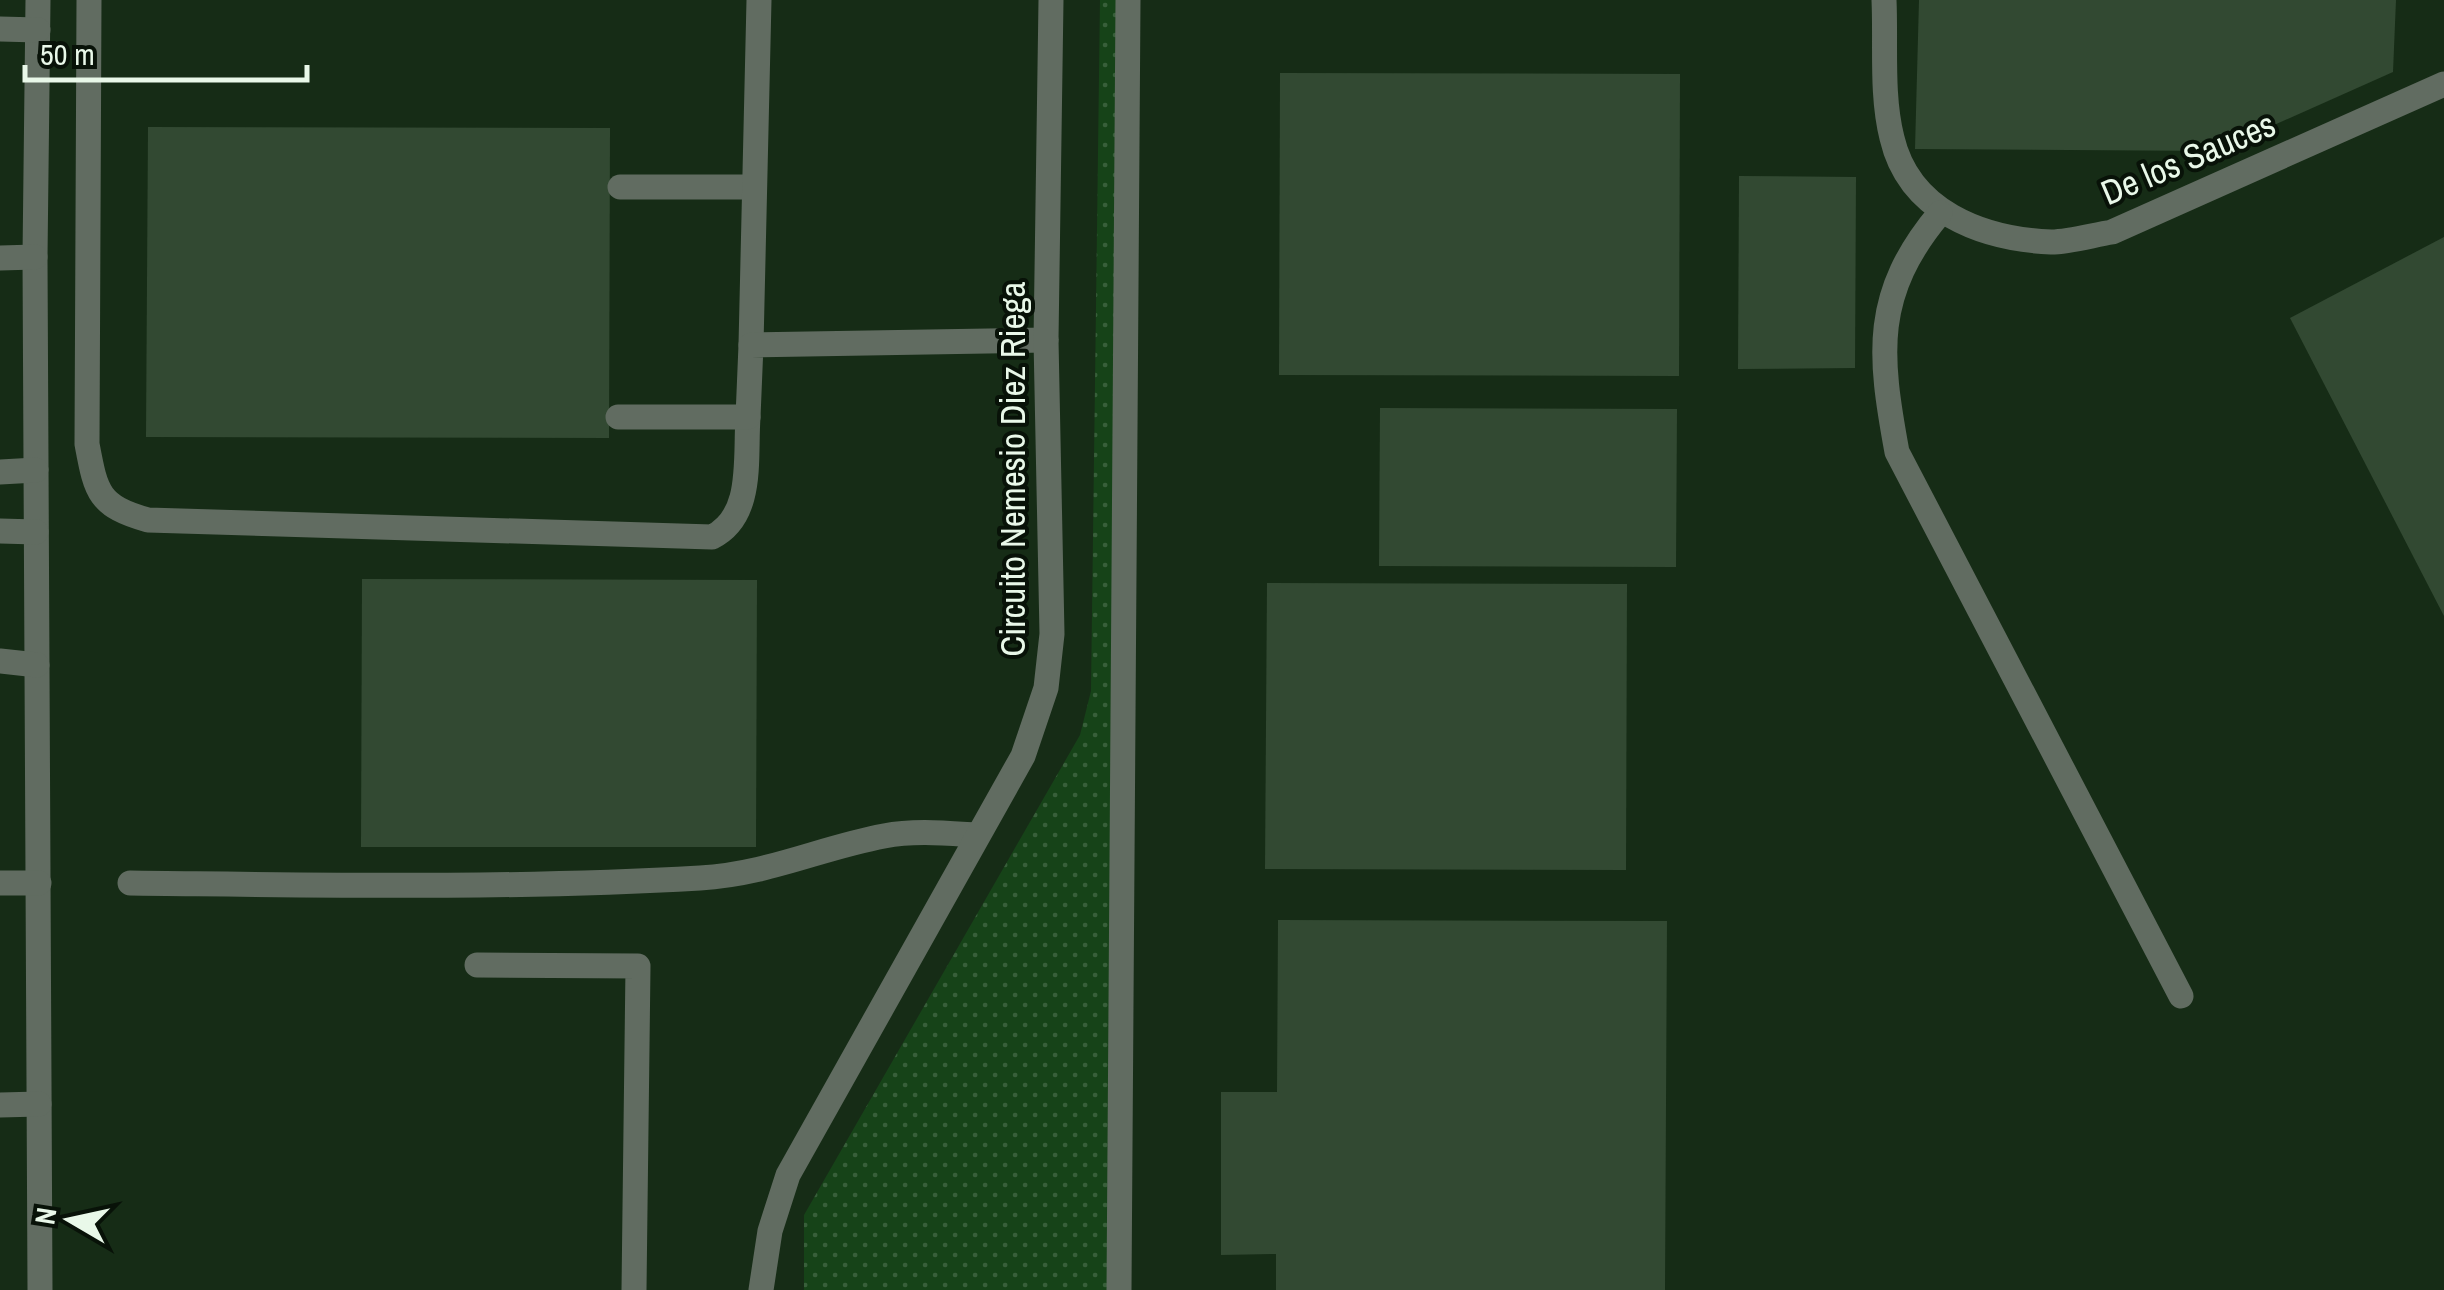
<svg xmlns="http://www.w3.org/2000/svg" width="2444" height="1290" viewBox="0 0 2444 1290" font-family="'Archivo Narrow',sans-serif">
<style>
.park{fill:url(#park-dots)}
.building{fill:#324932}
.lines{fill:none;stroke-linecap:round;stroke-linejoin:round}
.minor{stroke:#616c61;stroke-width:25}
.labels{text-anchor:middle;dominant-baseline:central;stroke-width:8;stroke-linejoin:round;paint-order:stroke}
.street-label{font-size:35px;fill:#e9f8e9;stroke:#081208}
</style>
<defs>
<pattern id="park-dots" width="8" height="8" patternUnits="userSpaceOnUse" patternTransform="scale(2.5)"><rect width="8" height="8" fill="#164318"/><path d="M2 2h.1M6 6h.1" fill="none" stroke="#385f3a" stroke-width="1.8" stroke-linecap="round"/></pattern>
</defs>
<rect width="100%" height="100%" fill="#162c16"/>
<polygon class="park" points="1100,0 1129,0 1123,1290 804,1290 804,1215 1080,735 1091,691"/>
<g class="building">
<polygon points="1919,0 2396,0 2393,72 2216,151 1915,149"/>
<polygon points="1280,73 1680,74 1679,376 1279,375"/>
<polygon points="148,127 610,128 609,438 146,437"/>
<polygon points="1739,176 1856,177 1855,368 1738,369"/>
<polygon points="2444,237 2444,616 2290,318"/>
<polygon points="1380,408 1677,409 1676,567 1379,566"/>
<polygon points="362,579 757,580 756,847 361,847"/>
<polygon points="1267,583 1627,584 1626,870 1265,869"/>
<polygon points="1278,920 1667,921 1665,1290 1276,1290 1276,1254 1221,1255 1221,1092 1277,1092"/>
</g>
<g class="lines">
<g class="minor">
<polyline points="38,0 35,257 40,1290"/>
<path d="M 89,0 L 87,444 C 96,492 98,506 148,520 L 712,537 C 754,516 745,459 748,417"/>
<path d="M 1884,0 C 1886,44 1881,95 1892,138 C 1909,211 1981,239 2051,242 C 2070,242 2093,235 2112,232 L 2444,84"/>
<polyline points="0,29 38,30"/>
<polyline points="620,187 752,187"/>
<path d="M 1940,213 C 1872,294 1879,354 1897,452 L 2181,996"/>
<polyline points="0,258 35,257"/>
<polyline points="751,345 759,0"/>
<polyline points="618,417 748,417 751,345 1046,340"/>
<polyline points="0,472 36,470"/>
<polyline points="0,531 36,532"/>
<polyline points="0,661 37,665"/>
<polyline points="0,883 39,883"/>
<path d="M 130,883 C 319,885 510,889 700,878 C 768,874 820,848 884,836 C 914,830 945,833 975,835"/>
<polyline points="477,965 638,966 634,1290"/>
<polyline points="0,1105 39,1104"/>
<polyline points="761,1290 770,1231 788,1175 1023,756 1046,688 1052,634 1046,340 1051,0"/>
<polyline points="1119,1290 1128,0"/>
</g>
</g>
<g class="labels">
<g class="street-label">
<text transform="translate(2188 158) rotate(-23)">De los Sauces</text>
<text transform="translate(1012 469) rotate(-90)">Circuito Nemesio Diez Riega</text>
</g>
</g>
<g transform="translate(70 1220) rotate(279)" stroke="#081208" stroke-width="8" paint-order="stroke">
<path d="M0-8L18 38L0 25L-18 38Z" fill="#e9f8e9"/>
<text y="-15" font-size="28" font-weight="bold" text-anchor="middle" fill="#e9f8e9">N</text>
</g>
<path d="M25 65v15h282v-15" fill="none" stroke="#e9f8e9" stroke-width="5"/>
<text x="40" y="65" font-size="30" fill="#e9f8e9" stroke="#081208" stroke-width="8" paint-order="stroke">50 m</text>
</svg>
